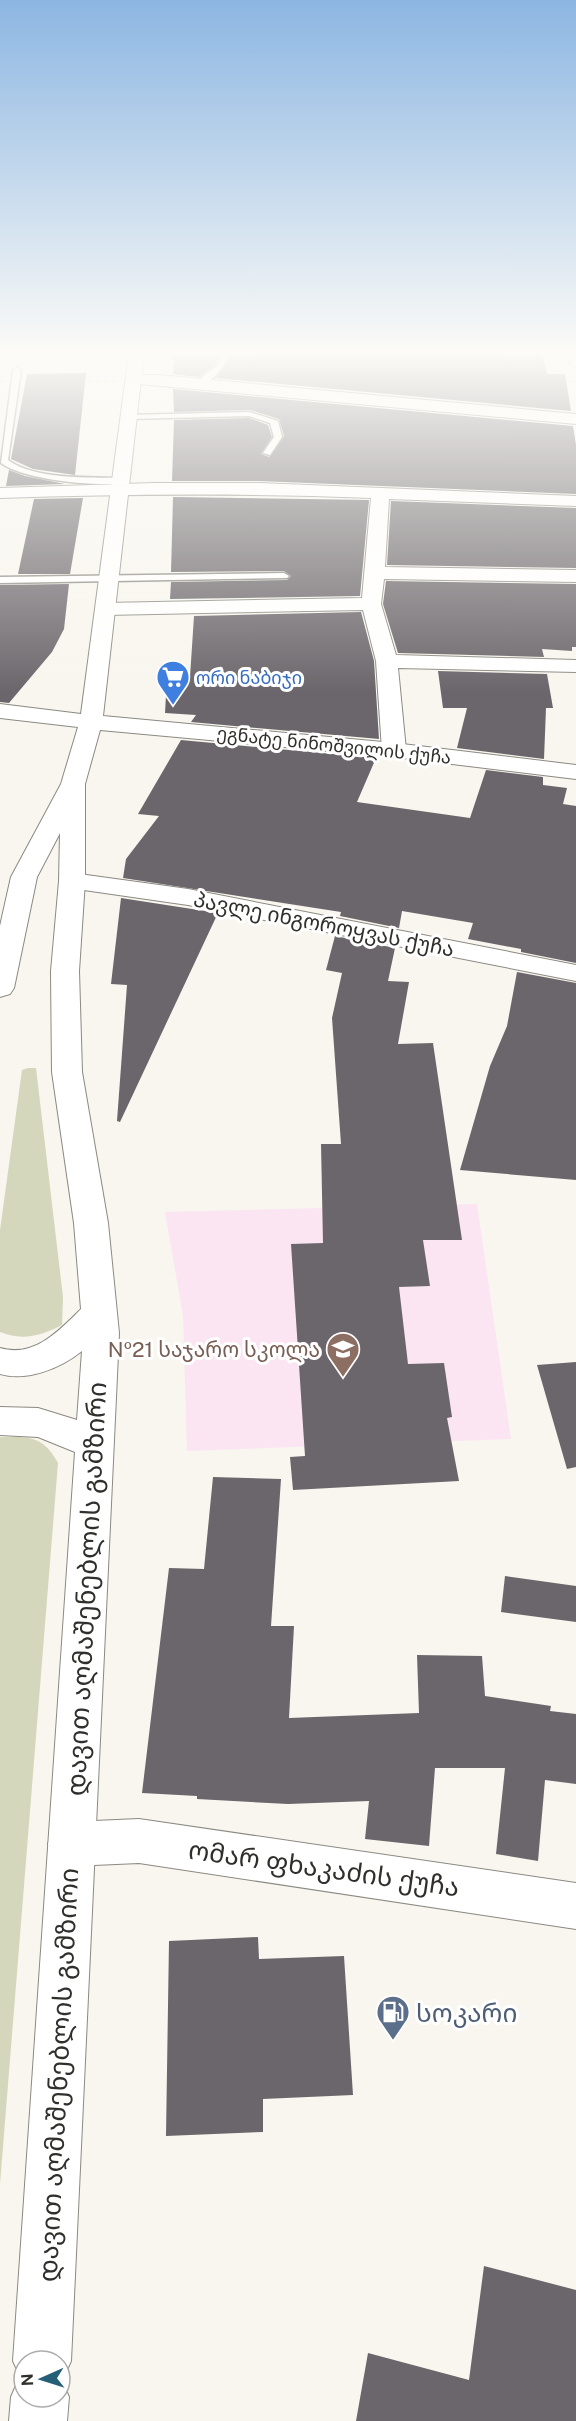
<svg xmlns="http://www.w3.org/2000/svg" width="576" height="2421" viewBox="0 0 576 2421" font-family="'Public Sans','Noto Sans Georgian',sans-serif">
<style>
.education{fill:#fbe5f3}
.green{fill:#d4d7bc}
.building{fill:#6b666b}
.lines{fill:none;stroke-linecap:round;stroke-linejoin:round}
.lane-casing{stroke:#8b8982;stroke-width:3}
.street-casing{stroke:#8b8982;stroke-width:2}
.secondary-casing{stroke:#8b8982;stroke-width:2}
.lane{fill:#fff;fill-rule:evenodd}
.street{fill:#fff;fill-rule:evenodd}
.secondary{fill:#fff;fill-rule:evenodd}
.labels{text-anchor:middle;dominant-baseline:central;stroke-width:6;stroke-linejoin:round;paint-order:stroke}
.far-shop-label{font-size:18px;fill:#366cbe;stroke:#fff;text-anchor:start}
.far-street-label{font-size:18px;fill:#302f2c;stroke:#fff}
.street-label{font-size:21px;fill:#302f2c;stroke:#fff}
.education-label{font-size:21px;fill:#785e54;stroke:#fff;text-anchor:end}
.near-street-label{font-size:26px;fill:#302f2c;stroke:#fff}
.near-service-label{font-size:26px;fill:#4e5e75;stroke:#fff;text-anchor:start}
</style>
<rect width="100%" height="100%" fill="#f8f6ee"/>
<polygon class="education" points="477,1204 511,1439 187,1451 183,1316 165,1212"/>
<g class="green">
<path d="M 28,1068 L 36,1068 L 63,1297 L 62,1325 C 41,1336 22,1341 0,1332 L 0,1230 L 22,1070 Z"/>
<path d="M 0,1437 C 29,1437 43,1435 58,1463 L 0,2184 Z"/>
</g>
<g class="building">
<polygon points="174,353 219,353 216,364 199,377 173,374"/>
<polygon points="232,353 542,353 547,374 565,374 571,411 216,378"/>
<polygon points="86,373 75,475 33,469 11,459 27,374"/>
<polygon points="173,389 573,426 576,445 576,494 259,481 172,481 174,420 249,418 268,425 272,437 261,454 269,457 284,436 279,419 250,410 174,412"/>
<polygon points="9,470 25,476 65,484 6,486"/>
<polygon points="173,497 369,500 360,596 170,599 171,582 287,580 291,576 284,571 171,572"/>
<polygon points="83,498 70,574 18,574 34,499"/>
<polygon points="391,501 576,508 576,568 387,565"/>
<polygon points="386,581 576,584 576,647 572,647 572,651 542,649 544,657 398,653 383,604"/>
<polygon points="69,584 64,629 52,652 9,703 0,702 0,585"/>
<polygon points="361,612 374,661 379,739 191,722 196,715 165,713 167,677 190,677 194,616"/>
<polygon points="438,671 547,674 553,708 546,708 544,759 457,748 467,708 443,708"/>
<polygon points="181,740 376,758 357,802 470,818 486,770 543,777 543,785 567,788 563,804 576,806 576,963 521,952 521,949 468,939 473,923 402,911 399,928 340,916 341,912 123,878 126,859 159,816 138,814"/>
<polygon points="121,898 218,913 120,1122 117,1121 127,985 111,984"/>
<polygon points="335,936 395,948 388,981 409,982 398,1044 433,1043 462,1240 423,1240 430,1286 399,1287 408,1364 444,1363 452,1417 447,1418 459,1481 293,1490 290,1457 305,1456 291,1244 323,1243 321,1144 341,1144 332,1018 342,973 326,970"/>
<polygon points="517,972 576,983 576,1180 460,1170 490,1066 507,1026"/>
<polygon points="576,1362 576,1467 567,1469 537,1365"/>
<polygon points="213,1477 281,1479 271,1626 294,1626 289,1718 419,1713 417,1655 482,1656 485,1696 551,1706 550,1711 576,1714 576,1784 545,1780 538,1861 496,1854 505,1768 435,1768 429,1846 365,1839 369,1801 288,1804 197,1799 197,1796 142,1793 169,1568 204,1569"/>
<polygon points="505,1576 576,1586 576,1622 501,1612"/>
<polygon points="258,1937 259,1959 344,1956 353,2095 263,2099 263,2132 166,2136 169,1941"/>
<polygon points="484,2266 576,2290 576,2421 356,2421 368,2353 469,2380"/>
</g>
<g class="lines">
<g class="lane-casing">
<g id="lane">
<path d="M 222,353 L 230,353 C 225,366 211,386 196,386 L 196,382 L 218,365 Z"/>
<path d="M 17,368 L 21,370 L 8,460 C 35,480 89,477 121,478 L 125,481 L 124,483 C 96,487 24,480 1,463 L 13,370 Z"/>
<polygon points="249,412 278,421 282,437 270,455 263,453 274,437 270,423 249,416 129,419 125,417 129,415"/>
<polygon points="284,573 289,576 287,578 0,583 0,577"/>
</g>
</g>
<g class="street-casing">
<g id="street">
<polygon points="567,353 576,353 576,367 571,365"/>
<polygon points="134,375 159,375 576,414 576,424 128,383 126,380 128,377"/>
<path d="M 154,483 L 259,483 L 576,496 L 576,506 L 389,499 L 385,567 L 576,570 L 576,582 L 384,579 L 381,604 L 396,655 L 576,660 L 576,672 L 398,668 L 406,750 L 402,755 L 394,757 L 386,755 L 382,750 L 376,661 L 363,610 L 105,615 L 98,613 L 95,609 L 98,605 L 105,603 L 362,598 L 371,498 C 247,493 124,494 0,498 L 0,488 Z"/>
<polygon points="72,873 188,889 576,965 576,981 188,905 63,887 59,881 63,875"/>
<polygon points="139,1819 576,1883 576,1929 139,1863 71,1866 55,1859 48,1844 55,1829 71,1822"/>
</g>
</g>
<g class="secondary-casing">
<path id="secondary" d="M 129,353 L 144,353 L 103,716 L 394,743 L 576,765 L 576,779 L 394,757 L 100,730 L 85,784 L 85,881 L 79,971 L 82,1072 L 108,1223 L 119,1333 L 71,2361 L 62,2381 L 69,2397 L 67,2421 L 9,2421 L 11,2397 L 20,2376 L 13,2361 L 75,1452 L 38,1437 L 0,1435 L 0,1407 L 38,1408 L 77,1420 L 82,1351 C 61,1368 27,1382 0,1374 L 0,1348 C 34,1358 59,1331 81,1309 L 74,1223 L 52,1072 L 51,971 L 59,881 L 60,833 L 37,877 L 14,988 L 10,994 L 0,997 L 0,926 L 11,877 L 61,784 L 78,727 L 0,718 L 0,704 L 81,714 ZM 24,2361 L 60,2361 L 60,2397 L 24,2397 Z"/>
</g>
<use href="#lane" class="lane"/>
<use href="#street" class="street"/>
<use href="#secondary" class="secondary"/>
</g>
<linearGradient id="sky" x2="0" y2="1"><stop stop-color="#8cb6e2"/><stop offset="0.51" stop-color="#fcfbf7"/><stop offset="1" stop-color="#fcfbf7" stop-opacity="0"/></linearGradient>
<rect width="576" height="692" fill="url(#sky)"/>
<defs>
<g id="supermarket-pin" transform="scale(1.725)"><path d="M0 17L-7.5 6A9.5 9.5 0 1 1 7.5 6Z" fill="#3f7fe0" stroke="#fff"/><path d="M-6-5.5h2.5l.6 2H6L4.5 2H-2.5L-4.4-4H-6ZM-1.5 3.2a1.3 1.3 0 1 0 .1 0ZM3 3.2a1.3 1.3 0 1 0 .1 0Z" fill="#fff"/></g>
<g id="school-pin" transform="scale(1.725)"><path d="M0 17L-7.5 6A9.5 9.5 0 1 1 7.5 6Z" fill="#8d6e63" stroke="#fff"/><path d="M0-5L7-2L0 1L-7-2ZM-4 1L0 2.5L4 1V4Q0 6-4 4Z" fill="#fff"/></g>
<g id="fuel-pin" transform="scale(1.725)"><path d="M0 17L-7.5 6A9.5 9.5 0 1 1 7.5 6Z" fill="#5c6f8a" stroke="#fff"/><path d="M-5.5-6h7V0h2V4h1.3V-2.5L3-4.5l.8-.8L6-3V5H2.5V1h-1V6h-7ZM-4.2-4.7v3.2H.2V-4.7Z" fill="#fff"/></g>
</defs>
<g fill-rule="evenodd">
<use href="#supermarket-pin" x="173" y="677"/>
<use href="#school-pin" x="343" y="1349"/>
<use href="#fuel-pin" x="393" y="2012"/>
</g>
<g class="labels">
<g class="far-shop-label">
<text x="196" y="677">ორი ნაბიჯი</text>
</g>
<g class="far-street-label">
<text transform="translate(334 745) rotate(6)">ეგნატე ნინოშვილის ქუჩა</text>
</g>
<g class="street-label">
<text transform="translate(324 924) rotate(11)">პავლე ინგოროყვას ქუჩა</text>
</g>
<g class="education-label">
<text x="320" y="1349">№21 საჯარო სკოლა</text>
</g>
<g class="near-street-label">
<text transform="translate(86 1589) rotate(-87)">დავით აღმაშენებლის გამზირი</text>
<text transform="translate(324 1868) rotate(8)">ომარ ფხაკაძის ქუჩა</text>
<text transform="translate(58 2075) rotate(-87)">დავით აღმაშენებლის გამზირი</text>
</g>
<g class="near-service-label">
<text x="416" y="2012">სოკარი</text>
</g>
</g>
<g transform="translate(42 2379) rotate(267)"><circle r="28" fill="#ffffff" stroke="#acacab" stroke-width="1.5"/>
<path d="M0-4.5L10 22L0 15L-10 22Z" fill="#245f77"/>
<text y="-9" font-size="16" font-weight="bold" text-anchor="middle" fill="#302f2c">N</text>
</g>
</svg>
